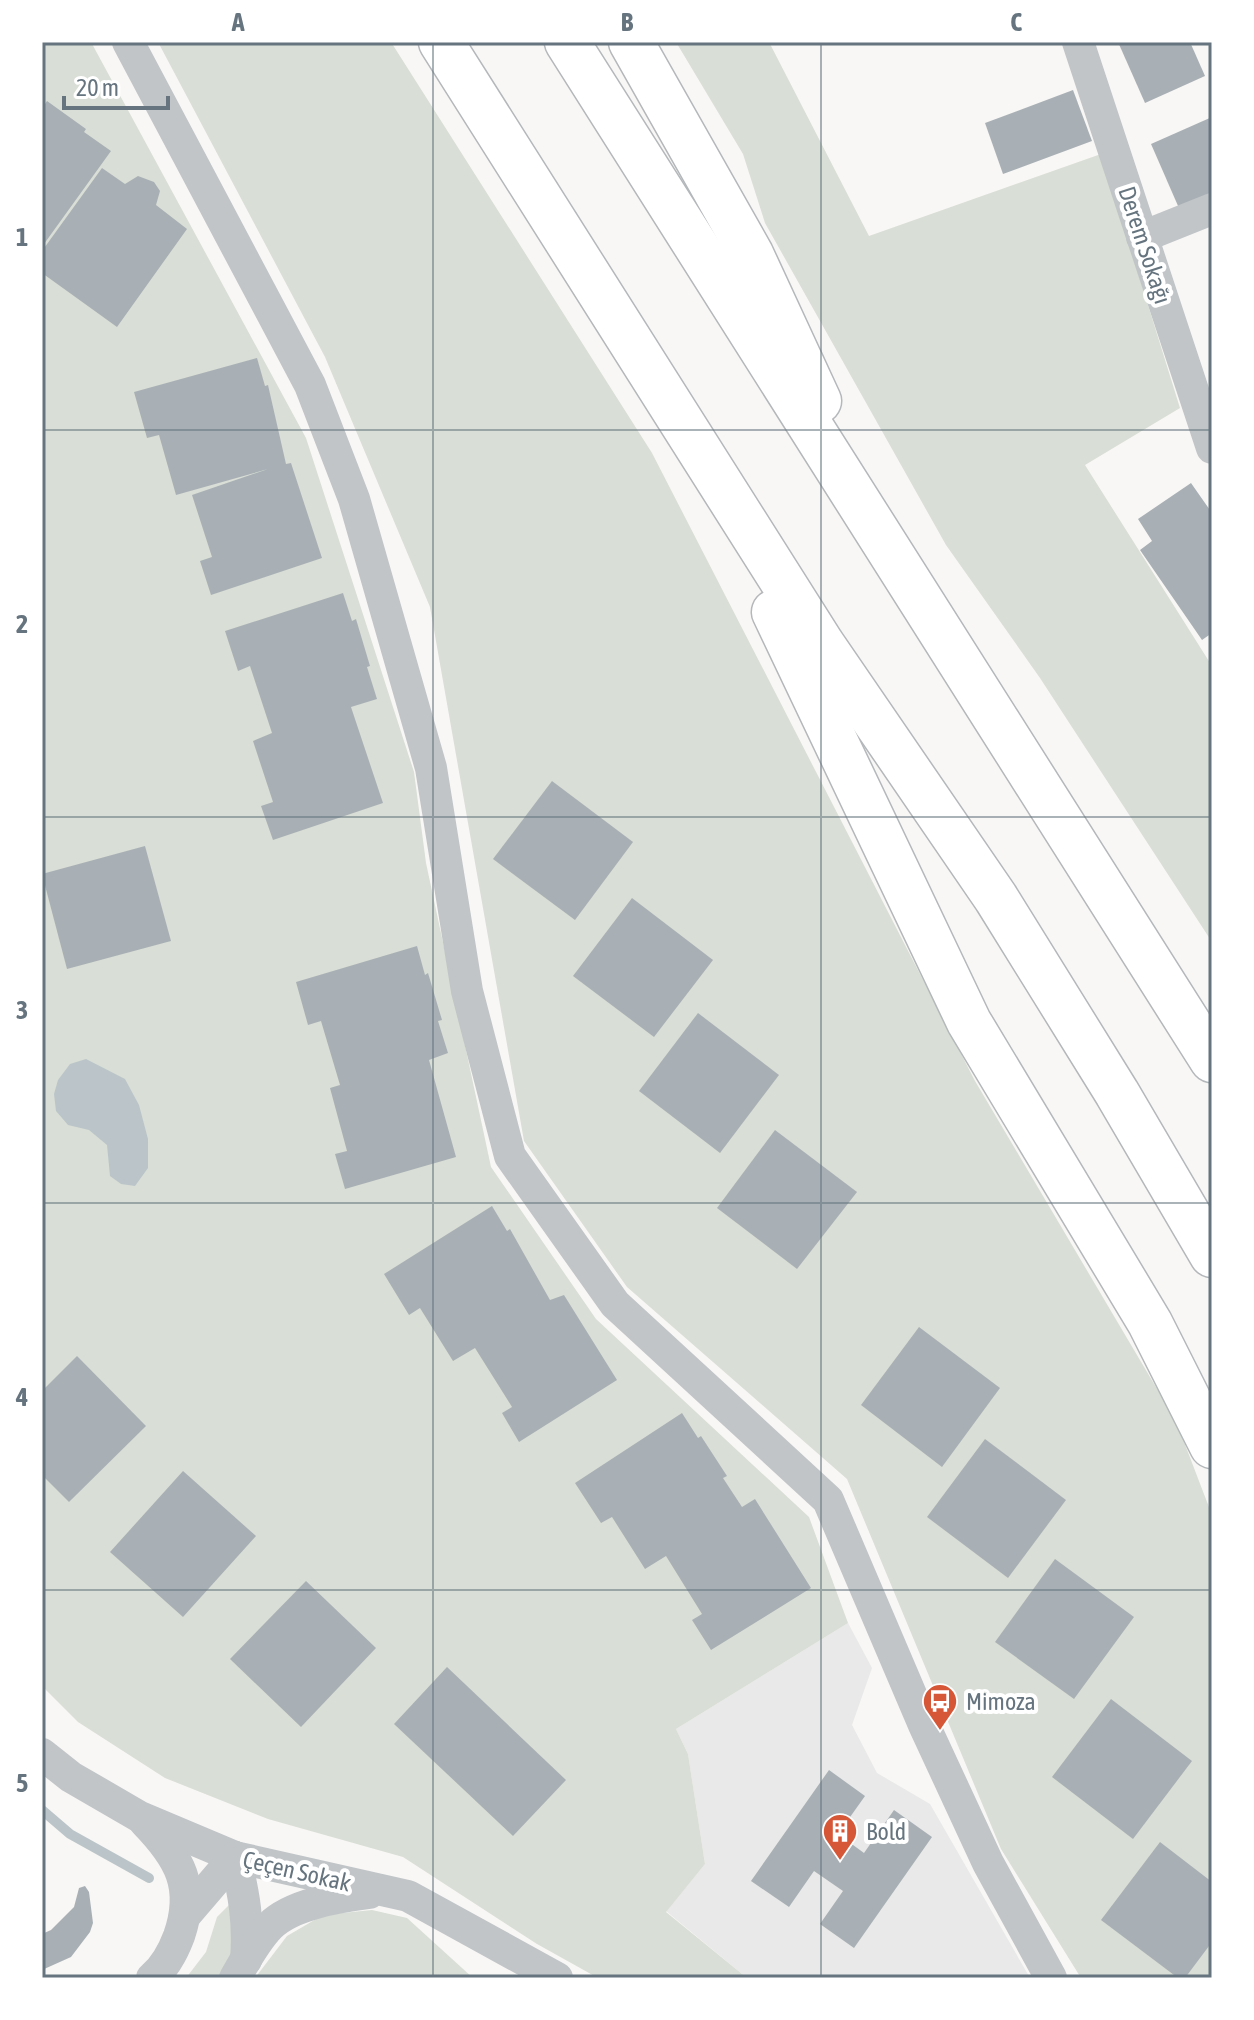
<svg xmlns="http://www.w3.org/2000/svg" width="1254" height="2020" viewBox="0 0 1254 2020" font-family="'Asap Condensed',sans-serif">
<style>
.built{fill:#e8e9e8}
.green{fill:#d9ded6}
.water{fill:#bbc5c9}
.lines{fill:none;stroke-linecap:round;stroke-linejoin:round}
.stream{stroke:#bbc5c9;stroke-width:10}
.building{fill:#a9b0b5}
.trunk-casing{stroke:#b4b8bb;stroke-width:47}
.minor{stroke:#c1c5c8;stroke-width:32}
.trunk{stroke:#fff;stroke-width:44}
.grid{fill:none;stroke:#65747e;stroke-width:2;stroke-opacity:0.55}
.labels{text-anchor:middle;dominant-baseline:central;stroke-width:8;stroke-linejoin:round;paint-order:stroke}
.street-label{font-size:24px;fill:#65747e;stroke:#fff}
.poi-label{font-size:24px;fill:#65747e;stroke:#fff;text-anchor:start}
.neatline{fill:none;stroke:#65747e;stroke-width:3}
.grid-label{font-size:26px;text-anchor:middle;font-weight:bold;fill:#65747e}
</style>
<rect width="100%" height="100%" fill="#f8f7f5"/>
<polygon class="built" points="848,1623 872,1668 852,1725 877,1773 930,1804 1030,1978 747,1978 666,1911 705,1864 688,1754 676,1729"/>
<g class="green">
<polygon points="42,42 91,42 306,438 414,772 426,863 491,1167 596,1319 809,1517 848,1623 676,1729 688,1754 705,1864 666,1912 747,1978 598,1978 537,1944 403,1857 268,1819 165,1778 78,1722 42,1686"/>
<polygon points="158,42 391,42 652,453 975,1081 1176,1421 1212,1515 1212,1978 1081,1978 1001,1849 847,1479 627,1287 524,1141 430,607 325,357"/>
<polygon points="676,42 769,42 869,236 1101,154 1180,408 1085,465 1212,666 1212,942 1040,678 946,545 765,223 743,154"/>
<polygon points="235,1899 237,1948 221,1978 186,1978 206,1952 217,1917"/>
<polygon points="372,1910 407,1918 473,1978 255,1978 287,1936 323,1915"/>
</g>
<polygon class="water" points="86,1059 125,1079 139,1105 148,1139 148,1168 135,1186 121,1184 110,1176 107,1145 89,1130 68,1125 56,1111 54,1094 58,1080 70,1064"/>
<g class="lines">
<polyline class="stream" points="42,1810 70,1834 149,1878"/>
</g>
<g class="building">
<polygon points="1118,42 1190,42 1205,76 1145,103"/>
<polygon points="1073,90 1092,141 1003,174 985,123"/>
<polygon points="47,101 86,129 84,132 111,151 44,244 42,102 45,104"/>
<polygon points="1212,117 1212,202 1182,215 1151,144"/>
<polygon points="102,168 125,184 138,176 154,182 160,191 156,205 187,229 117,327 42,273 42,251"/>
<polygon points="257,358 265,386 268,385 286,464 291,463 322,558 211,595 200,561 212,557 192,495 268,469 176,495 159,435 147,438 134,392"/>
<polygon points="1191,483 1212,513 1212,633 1202,640 1140,550 1152,541 1138,519"/>
<polygon points="343,593 352,621 356,619 370,666 367,667 377,699 351,707 383,803 273,840 261,806 273,802 253,741 272,733 250,666 238,671 225,631"/>
<polygon points="552,781 633,842 575,920 493,859"/>
<polygon points="145,846 171,941 67,969 42,874"/>
<polygon points="632,898 713,960 654,1037 573,976"/>
<polygon points="417,946 425,975 428,973 442,1020 438,1021 448,1053 429,1060 456,1157 345,1189 335,1154 347,1151 330,1088 340,1085 321,1021 308,1025 296,982"/>
<polygon points="698,1013 779,1075 720,1153 639,1091"/>
<polygon points="775,1130 857,1192 797,1269 717,1208"/>
<polygon points="492,1206 507,1231 510,1229 550,1300 564,1295 617,1380 519,1442 502,1413 512,1407 475,1348 453,1361 420,1308 409,1315 384,1274"/>
<polygon points="919,1327 1000,1388 942,1467 861,1405"/>
<polygon points="77,1356 146,1426 69,1502 42,1475 42,1391"/>
<polygon points="682,1413 698,1438 701,1436 727,1476 723,1478 742,1507 755,1499 811,1588 711,1650 692,1620 702,1614 666,1556 645,1569 612,1517 601,1523 575,1483"/>
<polygon points="985,1439 1066,1500 1008,1578 927,1517"/>
<polygon points="183,1471 256,1536 183,1617 110,1552"/>
<polygon points="1055,1559 1134,1617 1074,1699 995,1642"/>
<polygon points="306,1581 376,1648 301,1727 230,1659"/>
<polygon points="447,1667 566,1780 513,1836 394,1724"/>
<polygon points="1111,1699 1192,1761 1133,1839 1052,1777"/>
<polygon points="829,1770 865,1796 838,1834 864,1853 894,1810 932,1837 854,1948 820,1924 843,1891 814,1871 789,1907 751,1881"/>
<polygon points="1160,1842 1212,1882 1212,1942 1185,1978 1178,1978 1101,1920"/>
<polygon points="85,1886 89,1892 93,1923 90,1932 71,1957 42,1970 42,1934 51,1930 74,1907 79,1888"/>
</g>
<g class="lines">
<g class="trunk-casing">
<g id="trunk">
<polyline points="441,42 822,644 996,898 1117,1093 1212,1255"/>
<polyline points="567,42 1212,1060"/>
<polyline points="631,42 751,254 819,401"/>
<polyline points="774,612 969,1022 1150,1323 1212,1446"/>
</g>
</g>
<g class="minor">
<polyline points="128,42 310,385 354,499 431,768 467,991 510,1156 615,1304 828,1500 924,1725 988,1863 1051,1978"/>
<polyline points="1078,42 1212,448"/>
<polyline points="1142,237 1212,209"/>
<polyline points="42,1754 71,1777 140,1817 235,1857 408,1896 557,1978"/>
<path d="M 145,1822 C 180,1858 196,1887 179,1936 C 173,1952 165,1967 152,1978"/>
<path d="M 235,1857 C 244,1894 249,1922 246,1960"/>
<polyline points="187,1913 235,1857"/>
<path d="M 235,1978 C 245,1961 256,1940 270,1926 C 292,1904 339,1897 369,1893"/>
</g>
<use href="#trunk" class="trunk"/>
</g>
<path class="grid" d="M 433,42 L 433,1978M 821,42 L 821,1978M 42,430 L 1212,430M 42,817 L 1212,817M 42,1203 L 1212,1203M 42,1590 L 1212,1590"/>
<defs>
<g id="bus-pin" transform="scale(1.8)"><path d="M0 17L-7.5 6A9.5 9.5 0 1 1 7.5 6Z" fill="#d65737" stroke="#fff"/><path d="M-5-6H5V4H4V6H2V4H-2V6H-4V4H-5ZM-3.5-4V0h7V-4ZM-3.5 1.2v1.5H-2V1.2ZM2 1.2v1.5H3.5V1.2Z" fill="#fff"/></g>
<g id="building-pin" transform="scale(1.8)"><path d="M0 17L-7.5 6A9.5 9.5 0 1 1 7.5 6Z" fill="#d65737" stroke="#fff"/><path d="M-4-6H4V6H1V3H-1V6H-4ZM-2.5-4.3h1.7v1.8h-1.7ZM.8-4.3h1.7v1.8H.8ZM-2.5-1h1.7V.8h-1.7ZM.8-1h1.7V.8H.8Z" fill="#fff"/></g>
</defs>
<g fill-rule="evenodd">
<use href="#bus-pin" x="940" y="1701"/>
<use href="#building-pin" x="840" y="1831"/>
</g>
<g class="labels">
<g class="street-label">
<text transform="translate(1145 245) rotate(72)">Derem Sokağı</text>
<text transform="translate(297 1871) rotate(13)">Çeçen Sokak</text>
</g>
<g class="poi-label">
<text x="966" y="1701">Mimoza</text>
<text x="866" y="1831">Bold</text>
</g>
</g>
<rect width="1254" height="2020" fill="none" stroke="#ffffff" stroke-width="88"/>
<path d="M64 96v12h104v-12" fill="none" stroke="#65747e" stroke-width="4"/>
<text x="76" y="96" font-size="24" fill="#65747e" stroke="#ffffff" stroke-width="6" paint-order="stroke">20 m</text>
<rect x="44" y="44" width="1166" height="1932" class="neatline"/>
<g class="grid-label">
<text x="238" y="31">A</text>
<text x="627" y="31">B</text>
<text x="1016" y="31">C</text>
<text x="22" y="246">1</text>
<text x="22" y="633">2</text>
<text x="22" y="1019">3</text>
<text x="22" y="1406">4</text>
<text x="22" y="1792">5</text>
</g>
</svg>
